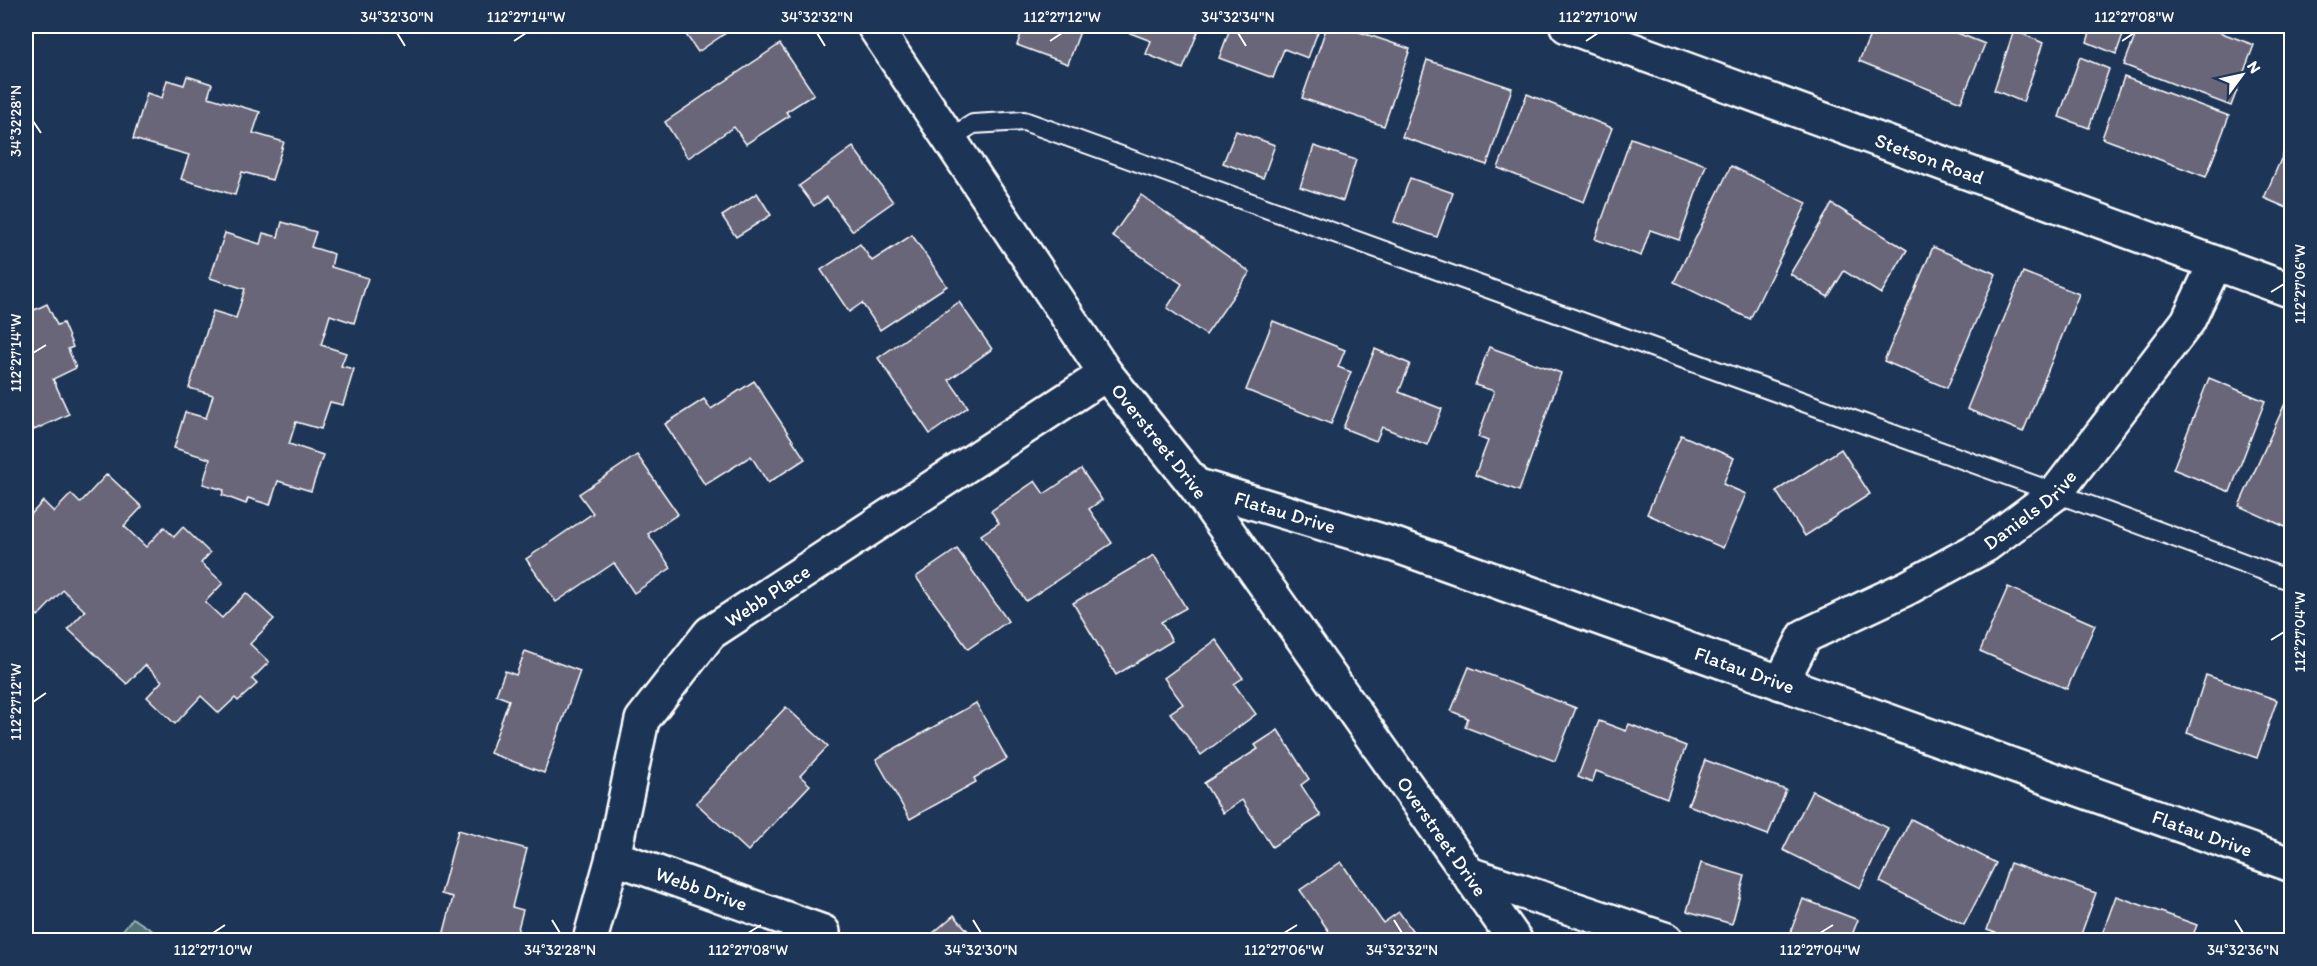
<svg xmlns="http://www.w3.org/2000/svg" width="2317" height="966" viewBox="0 0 2317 966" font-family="Itim,sans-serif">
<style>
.green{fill:#4f7374;stroke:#a7b9ba;stroke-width:1.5}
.building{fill:#6b6679;stroke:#fff;stroke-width:1.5}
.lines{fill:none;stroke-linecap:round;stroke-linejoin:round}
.lane-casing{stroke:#fff;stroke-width:22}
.street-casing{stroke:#fff;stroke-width:38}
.lane{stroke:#1d3557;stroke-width:18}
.street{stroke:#1d3557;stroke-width:33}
.ticks{fill:none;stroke:#fff;stroke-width:2}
.labels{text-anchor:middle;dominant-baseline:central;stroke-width:4.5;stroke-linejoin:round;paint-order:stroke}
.street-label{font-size:20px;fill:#fff;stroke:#1d3557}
.neatline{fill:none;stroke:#fff;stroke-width:2}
.ticks-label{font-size:15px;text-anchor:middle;fill:#fff}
</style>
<rect width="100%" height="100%" fill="#1d3557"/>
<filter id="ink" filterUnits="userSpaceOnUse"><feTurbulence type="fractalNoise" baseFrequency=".0167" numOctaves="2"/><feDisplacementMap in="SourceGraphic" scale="12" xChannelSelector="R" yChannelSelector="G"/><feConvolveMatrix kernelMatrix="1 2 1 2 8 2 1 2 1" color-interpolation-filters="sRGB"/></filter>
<g filter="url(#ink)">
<polygon class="green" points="133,918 167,940 114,940"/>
<g class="building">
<polygon points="680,26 736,26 698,52"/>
<polygon points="1024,26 1082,26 1068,64 1017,45"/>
<polygon points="1117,26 1195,26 1200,27 1183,69 1146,54 1151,41 1117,28"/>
<polygon points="1231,26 1320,26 1308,58 1284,49 1273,78 1219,58"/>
<polygon points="1327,26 1342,26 1410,49 1384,126 1302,98"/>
<polygon points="1874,26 1940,26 1985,44 1961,102 1859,61"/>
<polygon points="2092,26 2126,26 2116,54 2087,42"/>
<polygon points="2139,26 2203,26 2254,45 2231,106 2124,65"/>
<polygon points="2014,30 2043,43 2023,102 1994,90"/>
<polygon points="780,44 814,94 786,112 789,116 746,144 734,127 688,158 665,122"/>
<polygon points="2080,57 2109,69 2089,128 2059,117"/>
<polygon points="1427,60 1512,88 1487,165 1402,137"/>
<polygon points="187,76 212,84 208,97 260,112 253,133 284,142 272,180 242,172 235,195 181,179 189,155 133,139 147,93 162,98 167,80 184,85"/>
<polygon points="2124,77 2229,116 2206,177 2102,138"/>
<polygon points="1527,94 1612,128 1584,202 1498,168"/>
<polygon points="1236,131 1275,145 1263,178 1223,163"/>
<polygon points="2292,134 2292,210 2264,198"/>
<polygon points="1631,138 1706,165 1679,240 1650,230 1641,256 1595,239"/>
<polygon points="1314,146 1356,160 1343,201 1300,187"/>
<polygon points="853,147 893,202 852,231 827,197 814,206 799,186"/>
<polygon points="1731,166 1807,203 1750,319 1674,282"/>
<polygon points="1410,178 1453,193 1437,237 1394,222"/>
<polygon points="757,193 771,215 736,237 722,216"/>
<polygon points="1141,195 1250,272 1206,335 1167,308 1182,284 1112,236"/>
<polygon points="1832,204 1907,250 1881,294 1844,271 1828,297 1790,274"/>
<polygon points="282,222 316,232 311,247 334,254 331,267 368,278 354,323 330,315 321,345 346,353 341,366 354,369 343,405 330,402 321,429 296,422 289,444 323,455 311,491 278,481 270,505 248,498 246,504 222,495 224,490 203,484 210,459 174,448 185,412 206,418 213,395 189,388 213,311 236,318 245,289 210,278 225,233 260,244 263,233 278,237"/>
<polygon points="912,235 947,286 880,330 862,303 849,312 821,270 860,244 872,261"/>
<polygon points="1933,247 1996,274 1947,388 1884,361"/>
<polygon points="2023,272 2079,294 2023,432 1967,409"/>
<polygon points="959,302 992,349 949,380 968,407 930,434 878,358"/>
<polygon points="47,304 57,325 63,323 73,347 68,349 76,368 53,379 69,414 34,430 26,410 26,314"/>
<polygon points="1273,321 1345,350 1338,367 1351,372 1331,424 1246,390"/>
<polygon points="1489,347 1561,373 1519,491 1475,475 1488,441 1478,437 1494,391 1475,385"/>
<polygon points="1375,349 1410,364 1399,392 1442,409 1427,445 1382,427 1376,441 1343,428"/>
<polygon points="2209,378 2265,401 2230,492 2173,469"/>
<polygon points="754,381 805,459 768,483 751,456 705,485 665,424 704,399 711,409"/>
<polygon points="2292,388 2292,530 2239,506"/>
<polygon points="1681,435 1734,458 1723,484 1746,494 1723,548 1647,514"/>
<polygon points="1841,449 1870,494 1805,536 1776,491"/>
<polygon points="637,455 678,514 648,534 671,568 634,593 614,563 556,602 526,559 593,513 579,494"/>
<polygon points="1081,469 1102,500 1089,509 1112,543 1026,601 981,535 999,523 991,511 1035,481 1044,494"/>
<polygon points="107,474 142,507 124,526 146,547 164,527 174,537 183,527 210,553 201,563 223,583 205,602 222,618 246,593 274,619 250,644 269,662 252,679 257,684 238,701 235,698 219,713 201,696 175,724 147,697 162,681 145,665 127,684 68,629 85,611 63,590 38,616 26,604 26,561 29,557 26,554 26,543 30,538 26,533 26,520 43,501 54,512 71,494 80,503"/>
<polygon points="957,549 1008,621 968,649 916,577"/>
<polygon points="1154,555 1186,608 1161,622 1172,641 1116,675 1073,603"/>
<polygon points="2008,587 2095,625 2067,689 1980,651"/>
<polygon points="1216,640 1243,678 1234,684 1256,714 1201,755 1170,713 1183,704 1164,678"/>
<polygon points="525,651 580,671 544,773 490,753 509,700 496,695 505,671 516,675"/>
<polygon points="1469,667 1576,708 1555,761 1465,727 1468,718 1451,711"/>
<polygon points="2206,675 2277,700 2257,758 2187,733"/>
<polygon points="976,703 1007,759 974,778 976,782 910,819 876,759"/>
<polygon points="786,707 828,746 800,776 810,785 748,851 696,803"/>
<polygon points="1599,721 1626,731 1629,724 1686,746 1667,798 1596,771 1592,783 1578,777"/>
<polygon points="1278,730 1309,779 1301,785 1321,816 1272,847 1242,800 1223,813 1204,783 1258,749 1255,745"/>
<polygon points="1705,760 1786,790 1768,835 1688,805"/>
<polygon points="1812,791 1888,828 1860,888 1783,850"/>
<polygon points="1911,819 1996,863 1964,925 1880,882"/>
<polygon points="458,830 527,849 512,907 523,910 515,940 442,940 453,897 441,894"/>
<polygon points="1341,862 1383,923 1399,912 1419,940 1335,940 1300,890"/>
<polygon points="1701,863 1745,876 1732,924 1687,911"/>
<polygon points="2010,863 2096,893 2079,940 2015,940 1987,930"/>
<polygon points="2116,896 2197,925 2191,940 2100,940"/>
<polygon points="1803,899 1858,920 1850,940 1801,940 1789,936"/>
<polygon points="954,915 976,940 925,940"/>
</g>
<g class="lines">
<g class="lane-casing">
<polyline id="lane" points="949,139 973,124 1024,121 2056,493 2292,581"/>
</g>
<g class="street-casing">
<g id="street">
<path id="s1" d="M 874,26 L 1106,374 L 1195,485 L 1515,940"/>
<path id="s2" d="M 1567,26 L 2292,291"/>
<path id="s3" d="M 1195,485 L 1395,545 L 2292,865"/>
<path id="s4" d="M 1781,683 L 1805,636 L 1907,588 L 1986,545 L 2056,493 L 2188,321 L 2215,264"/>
<path id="s5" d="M 613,857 L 823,932"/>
<polyline points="1469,874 1667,940"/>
<path id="s6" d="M 590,940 L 613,857 L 642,720 L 710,633 L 1106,374"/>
</g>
</g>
<use href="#lane" class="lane"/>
<use href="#street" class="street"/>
</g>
</g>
<path class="ticks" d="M 397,33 L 405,46M 817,33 L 825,46M 1238,33 L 1246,46M 514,41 L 526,33M 1050,41 L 1062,33M 1586,41 L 1598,33M 2122,41 L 2134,33M 33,121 L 41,133M 2271,292 L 2284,284M 33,353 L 46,345M 2271,640 L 2284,632M 33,702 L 46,693M 552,920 L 560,933M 973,920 L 981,933M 1394,920 L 1402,933M 2235,920 L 2243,933M 213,933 L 225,925M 748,933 L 761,925M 1284,933 L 1297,925M 1820,933 L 1833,925"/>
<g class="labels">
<g class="street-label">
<text stroke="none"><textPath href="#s2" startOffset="386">Stetson Road</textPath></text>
<text stroke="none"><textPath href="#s1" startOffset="504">Overstreet Drive</textPath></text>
<text stroke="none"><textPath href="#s4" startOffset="312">Daniels Drive</textPath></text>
<text stroke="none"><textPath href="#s3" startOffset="94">Flatau Drive</textPath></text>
<text stroke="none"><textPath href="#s6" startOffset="405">Webb Place</textPath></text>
<text stroke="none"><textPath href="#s3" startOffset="580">Flatau Drive</textPath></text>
<text stroke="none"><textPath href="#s3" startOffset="1066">Flatau Drive</textPath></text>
<text stroke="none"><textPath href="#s1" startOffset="990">Overstreet Drive</textPath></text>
<text stroke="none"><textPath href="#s5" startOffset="94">Webb Drive</textPath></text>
</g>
</g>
<rect width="2317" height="966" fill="none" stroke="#1d3557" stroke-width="66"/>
<g transform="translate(2242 75) rotate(57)" stroke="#1d3557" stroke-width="4.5" paint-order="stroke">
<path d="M0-4.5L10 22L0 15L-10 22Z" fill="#ffffff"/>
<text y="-9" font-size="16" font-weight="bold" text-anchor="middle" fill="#ffffff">N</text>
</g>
<rect x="33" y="33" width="2251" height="900" class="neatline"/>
<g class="ticks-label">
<text x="397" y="22">34°32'30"N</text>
<text x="526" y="22">112°27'14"W</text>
<text x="817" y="22">34°32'32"N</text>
<text x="1062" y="22">112°27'12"W</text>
<text x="1238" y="22">34°32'34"N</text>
<text x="1598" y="22">112°27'10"W</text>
<text x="2134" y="22">112°27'08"W</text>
<text transform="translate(16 121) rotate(-90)" y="5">34°32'28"N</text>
<text transform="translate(2300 284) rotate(-90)" y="5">112°27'06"W</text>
<text transform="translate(16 353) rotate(-90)" y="5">112°27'14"W</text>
<text transform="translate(2300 632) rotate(-90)" y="5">112°27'04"W</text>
<text transform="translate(16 702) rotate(-90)" y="5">112°27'12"W</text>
<text x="213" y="955">112°27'10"W</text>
<text x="560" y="955">34°32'28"N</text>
<text x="748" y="955">112°27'08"W</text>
<text x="981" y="955">34°32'30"N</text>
<text x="1284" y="955">112°27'06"W</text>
<text x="1402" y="955">34°32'32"N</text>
<text x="1820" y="955">112°27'04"W</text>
<text x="2243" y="955">34°32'36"N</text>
</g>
</svg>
